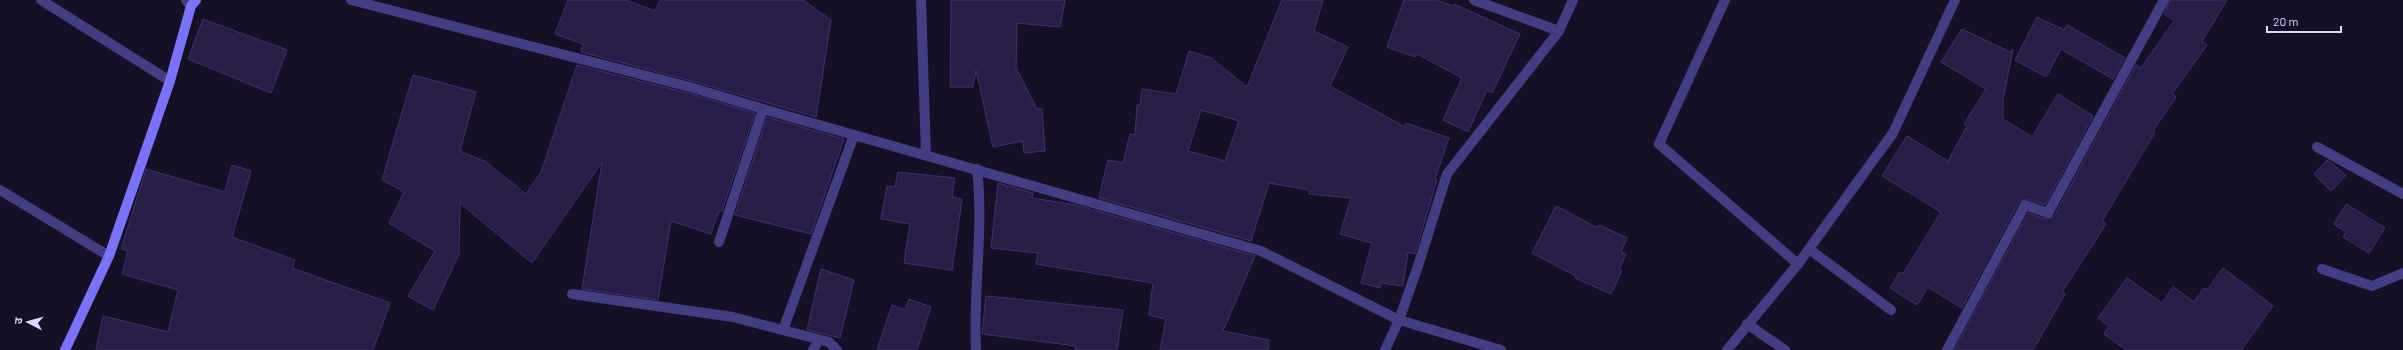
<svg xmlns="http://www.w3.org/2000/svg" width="2403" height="350" viewBox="0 0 2403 350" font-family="Barlow,'Noto Sans Devanagari',sans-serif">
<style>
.building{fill:#271d46;stroke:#3f3071;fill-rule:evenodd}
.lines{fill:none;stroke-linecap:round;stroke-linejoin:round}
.street{stroke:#433d83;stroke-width:10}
.secondary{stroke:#7a72f9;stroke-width:10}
</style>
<rect width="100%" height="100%" fill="#151026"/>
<g class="building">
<polygon points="568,0 626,0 655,11 660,0 803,0 831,20 816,117 692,81 581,52 583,44 555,34"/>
<polygon points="951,0 1065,0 1060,27 1017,23 1016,68 1037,109 1042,109 1045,151 1024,153 1023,141 993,147 976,70 973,87 950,87"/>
<path d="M 1282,0 L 1323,0 L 1314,31 L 1348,47 L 1330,86 L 1405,127 L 1406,123 L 1449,138 L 1435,179 L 1437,180 L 1415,254 L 1408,252 L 1403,286 L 1381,283 L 1380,288 L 1361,283 L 1372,243 L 1340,234 L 1351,198 L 1309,194 L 1310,190 L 1269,183 L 1251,241 L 1099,198 L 1108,160 L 1123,163 L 1130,134 L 1135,135 L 1137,105 L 1140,105 L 1142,89 L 1176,94 L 1189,51 L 1211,58 L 1247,87 ZM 1201,110 L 1239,121 L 1225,161 L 1188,151 Z"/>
<polygon points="1404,0 1436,0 1453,6 1454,4 1520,34 1492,93 1487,90 1468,132 1443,120 1462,78 1417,54 1415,57 1387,47"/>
<polygon points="2170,0 2227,0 2202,41 2207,45 2172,94 2176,97 2153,131 2155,132 2102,221 2106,224 2062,292 2065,294 2033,350 1954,350 2028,213 2046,219 2054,216 2136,65 2141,68 2174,21 2164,14"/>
<polygon points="2037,17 2064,30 2067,25 2125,58 2113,79 2061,49 2046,77 2015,60"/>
<polygon points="203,19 287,50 271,93 188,59"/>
<polygon points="1962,29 2010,52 2013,49 2003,100 2003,119 2032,137 2058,94 2093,116 2045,205 2027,199 2019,202 1962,308 1928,287 1917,305 1890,288 1900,272 1903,274 1941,212 1882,176 1907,136 1948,161 1967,126 1964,124 1986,89 1941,62"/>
<polygon points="577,65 688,93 755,113 722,211 719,211 711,234 671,221 658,300 582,289 602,162 532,263 460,203 459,254 433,310 408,296 435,251 389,223 404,192 382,180 413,75 476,92 460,151 486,162 526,194 541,172"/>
<polygon points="767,117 844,139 811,234 735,215"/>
<polygon points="2327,160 2346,175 2331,191 2314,174"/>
<polygon points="232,165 251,171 232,237 295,260 292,268 390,303 373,350 96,350 103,316 168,332 178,290 122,274 128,251 121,249 146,169 225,192"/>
<polygon points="898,172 955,178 952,197 962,199 952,270 904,263 910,224 881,219 887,186 895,187"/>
<polygon points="998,183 1033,193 1032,198 1076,205 1255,256 1223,331 1269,340 1268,350 1160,350 1166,319 1149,315 1153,283 1036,264 1038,253 991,248"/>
<polygon points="2346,204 2385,228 2369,253 2343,237 2346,232 2334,224"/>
<polygon points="1556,206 1598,228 1599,225 1627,238 1621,252 1626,254 1619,270 1622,271 1611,294 1575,278 1576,276 1532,253"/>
<polygon points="2223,268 2273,306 2241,350 2126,350 2104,334 2109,326 2098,318 2127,278 2162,303 2173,287 2194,302 2204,288 2207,290"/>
<polygon points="821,269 854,280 840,338 807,330"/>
<polygon points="986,296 1123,310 1117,350 1075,350 1076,346 982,334"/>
<polygon points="909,299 931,307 917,350 877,350 892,305 905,310"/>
</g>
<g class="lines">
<g class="street">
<polyline points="41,0 170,81"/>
<polyline points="186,0 191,6"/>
<polyline points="351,0 690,87 763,109"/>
<polyline points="921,0 926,155"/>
<polyline points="1474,0 1559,31"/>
<polyline points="1725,0 1659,144 1798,264"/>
<polyline points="2317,147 2403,194"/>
<polyline points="0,190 109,256"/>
<polyline points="719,242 763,109 1261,251 1399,320 1501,350"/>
<polyline points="1809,249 1891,310"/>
<polyline points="2322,269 2372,286 2403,273"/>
<polyline points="572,294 733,317 829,342 837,350"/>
<polyline points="1747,324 1785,350"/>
<polyline points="783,330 854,135"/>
<polyline points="813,350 819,340"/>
<path d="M 976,350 C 973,289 984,229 977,169"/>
<polyline points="1385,350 1399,320 1418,266 1447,174 1559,31 1573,0"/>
<polyline points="1727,350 1798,264 1893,133 1955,0"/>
<polyline points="1947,350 2025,205 2048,213 2164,0"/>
</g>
<polyline class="secondary" points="65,350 109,256 170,81 191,6 196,0"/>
</g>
<g transform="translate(28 322) rotate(276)" stroke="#151026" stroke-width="3" paint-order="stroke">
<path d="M0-3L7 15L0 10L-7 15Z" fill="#ddd7fd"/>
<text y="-6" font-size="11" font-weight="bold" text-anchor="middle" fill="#ddd7fd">उ</text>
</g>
<path d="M2267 26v6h74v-6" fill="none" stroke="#ddd7fd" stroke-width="2"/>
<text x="2273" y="26" font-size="12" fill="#ddd7fd" stroke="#151026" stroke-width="3" paint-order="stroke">20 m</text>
</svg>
